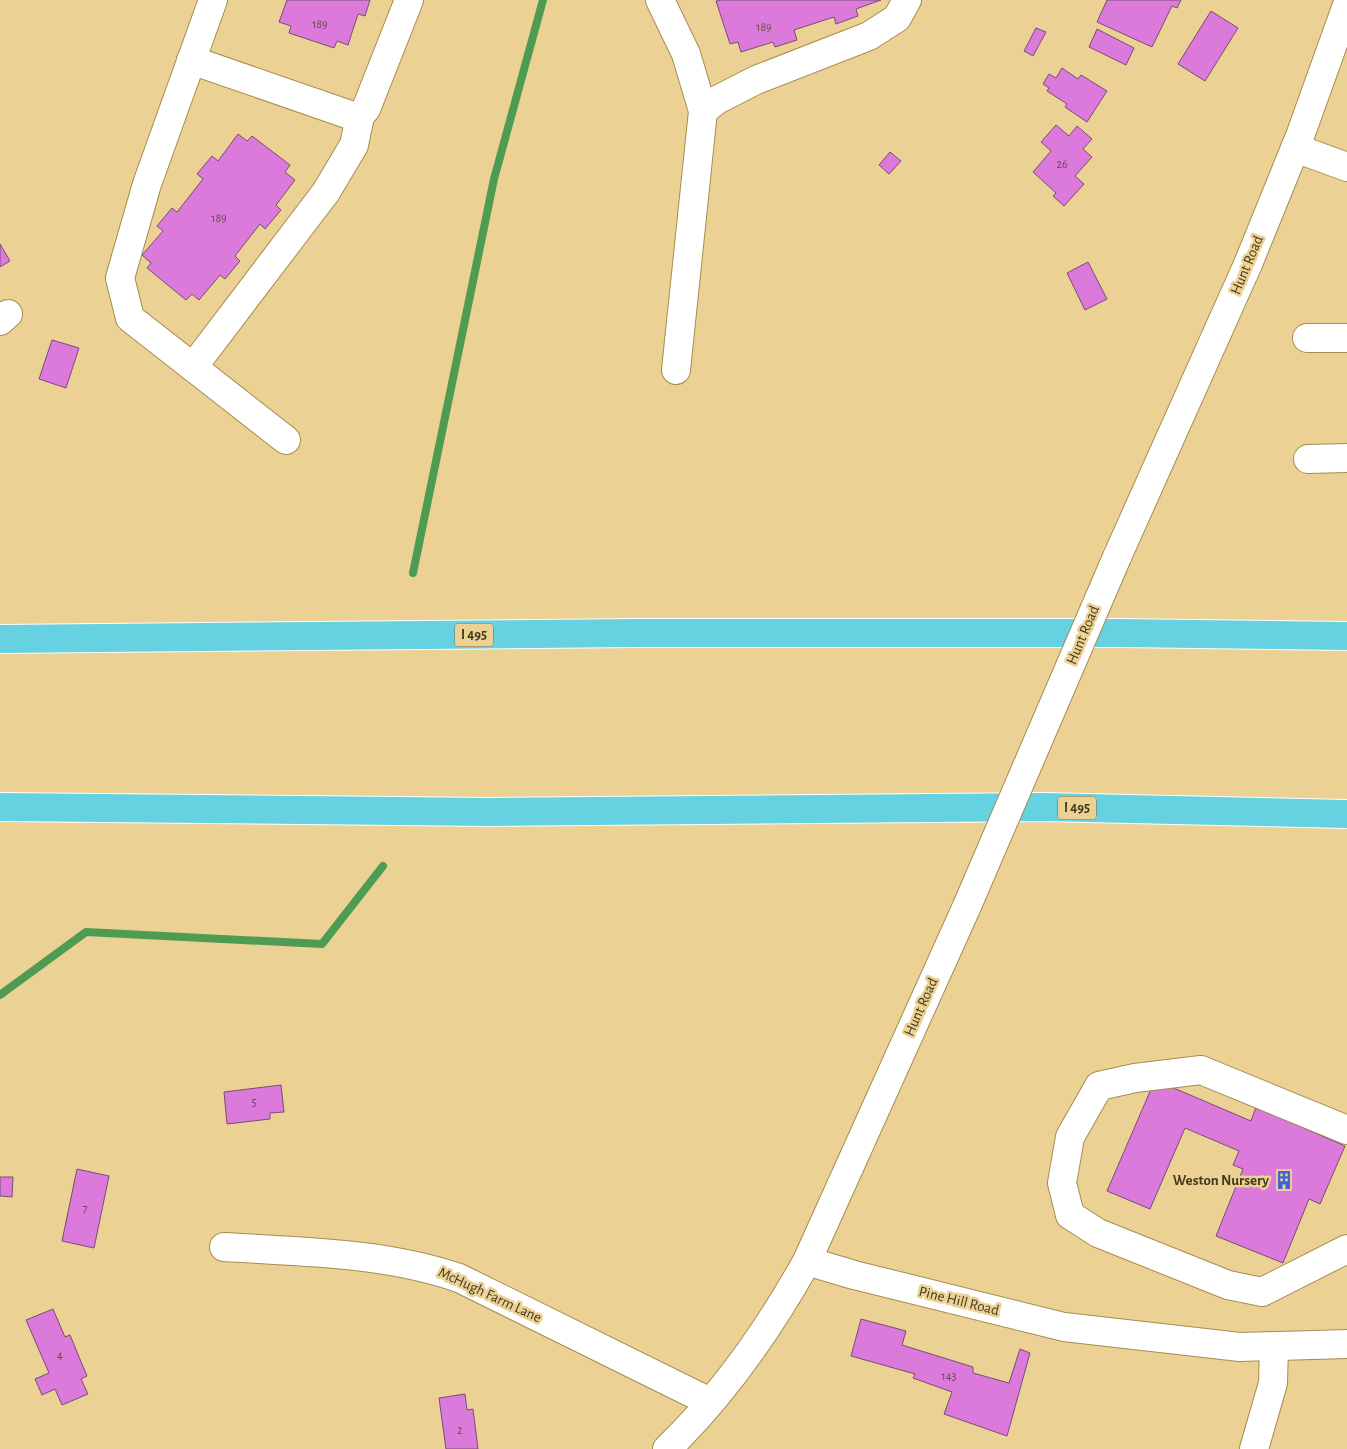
<svg xmlns="http://www.w3.org/2000/svg" width="1347" height="1449" viewBox="0 0 1347 1449" font-family="'Alegreya Sans',sans-serif">
<style>
.lines{fill:none;stroke-linecap:round;stroke-linejoin:round}
.stream{stroke:#4e9c53;stroke-width:8}
.building{fill:#db7ada;stroke:#784c77}
.minor-casing{stroke:#a68d50;stroke-width:30}
.highway-casing{stroke:#fff;stroke-width:30}
.minor{stroke:#fff;stroke-width:28}
.highway{stroke:#66d1e0;stroke-width:28}
.minor-bridge-casing{stroke:#a68d50;stroke-width:30;stroke-linecap:butt}
.minor-bridge{stroke:#fff;stroke-width:28}
.labels{text-anchor:middle;dominant-baseline:central;stroke-width:5;stroke-linejoin:round;paint-order:stroke}
.number-label{font-size:12px;fill:#6a494e}
.shield{fill:#ebd193;stroke:#766742;stroke-width:1}
.shield-label{font-size:14px;font-weight:bold;fill:#44391f}
.street-label{font-size:15px;fill:#44391f;stroke:#ebd193}
.poi-label{font-size:15px;font-weight:bold;fill:#44391f;stroke:#ebd193;text-anchor:end}
</style>
<rect width="100%" height="100%" fill="#ebd193"/>
<g class="lines">
<g class="stream">
<polyline points="413,573 494,179 543,0"/>
<polyline points="0,995 86,932 322,944 383,866"/>
</g>
</g>
<g class="building">
<polygon points="287,0 370,0 365,16 358,14 348,45 337,41 334,48 289,33 291,26 279,22"/>
<polygon points="720,0 881,0 856,9 858,16 836,24 834,17 794,30 797,40 775,47 773,42 741,52 738,42 730,44 716,1"/>
<polygon points="1107,0 1181,0 1177,8 1172,6 1152,47 1097,22"/>
<polygon points="1211,11 1238,28 1205,81 1178,64"/>
<polygon points="1036,28 1046,32 1033,56 1024,51"/>
<polygon points="1097,29 1134,48 1126,65 1089,47"/>
<polygon points="1062,68 1078,79 1081,75 1107,91 1087,122 1065,107 1067,104 1047,91 1049,88 1043,84 1049,74 1056,78"/>
<polygon points="1056,125 1069,136 1077,126 1092,139 1083,149 1092,157 1075,176 1084,184 1064,206 1053,196 1056,193 1033,172 1051,151 1041,142"/>
<polygon points="238,134 247,141 252,136 290,165 285,172 295,180 276,205 281,210 265,229 260,224 235,256 240,261 225,279 220,275 199,300 192,294 186,300 147,268 151,263 142,255 163,231 157,226 172,208 177,212 203,179 197,174 212,156 218,161"/>
<polygon points="890,152 901,161 889,174 879,165"/>
<polygon points="0,244 10,261 0,267"/>
<polygon points="1088,262 1107,299 1085,310 1067,273"/>
<polygon points="52,340 79,348 66,388 39,379"/>
<polygon points="1155,1080 1251,1121 1256,1107 1345,1146 1320,1204 1309,1199 1283,1263 1216,1236 1243,1169 1233,1165 1239,1151 1185,1128 1150,1209 1107,1191"/>
<polygon points="281,1085 284,1112 270,1113 270,1119 227,1124 224,1092"/>
<polygon points="77,1169 109,1176 94,1248 62,1241"/>
<polygon points="0,1177 13,1177 12,1197 0,1196"/>
<polygon points="53,1309 65,1337 70,1335 87,1376 81,1379 88,1394 62,1405 55,1389 42,1395 35,1379 49,1373 26,1320"/>
<polygon points="861,1319 906,1331 902,1345 973,1367 973,1373 1009,1383 1020,1349 1030,1353 1007,1436 944,1414 952,1392 913,1378 915,1374 851,1356"/>
<polygon points="465,1394 467,1410 473,1409 478,1449 446,1449 439,1398"/>
</g>
<g class="lines">
<g class="minor-casing">
<g id="minor">
<polyline points="213,0 147,184 120,278 130,318 286,440"/>
<polyline points="660,0 686,54 703,111 676,370"/>
<polyline points="191,60 350,115 360,116 366,109 409,0"/>
<polyline points="703,111 717,100 756,80 869,36 897,18 907,0"/>
<polyline points="1295,148 1347,167"/>
<polyline points="0,321 8,314"/>
<polyline points="1307,338 1347,338"/>
<polyline points="193,367 326,192 354,145 360,116"/>
<polyline points="1308,459 1347,458"/>
<polyline points="1117,557 1248,264 1300,136 1347,5"/>
<polyline points="1347,1130 1201,1070 1135,1078 1099,1086 1070,1137 1062,1183 1070,1215 1098,1233 1228,1285 1262,1292 1347,1249"/>
<path d="M 224,1247 C 302,1252 384,1252 459,1278 L 710,1402"/>
<polyline points="807,1261 854,1275 1064,1327 1240,1347 1347,1344"/>
<path d="M 667,1449 C 723,1395 769,1329 807,1261 L 967,906"/>
<polyline points="1254,1449 1273,1383 1274,1346"/>
</g>
</g>
<g class="highway-casing">
<g id="highway">
<polyline points="0,639 637,633 1119,633 1347,636"/>
<polyline points="0,807 491,812 1044,807 1347,814"/>
</g>
</g>
<use href="#minor" class="minor"/>
<use href="#highway" class="highway"/>
<g class="minor-bridge-casing">
<polyline id="minor-bridge" points="967,906 1117,557"/>
</g>
<use href="#minor-bridge" class="minor-bridge"/>
</g>
<defs>
<g id="building-bare" transform="scale(1.5)"><path d="M-4-6H4V6H1V3H-1V6H-4ZM-2.5-4.3h1.7v1.8h-1.7ZM.8-4.3h1.7v1.8H.8ZM-2.5-1h1.7V.8h-1.7ZM.8-1h1.7V.8H.8Z" fill="#4264d6" stroke="#ebd193" stroke-width="2.5" paint-order="stroke"/></g>
</defs>
<g fill-rule="evenodd">
<use href="#building-bare" x="1284" y="1180"/>
</g>
<g class="labels">
<g class="number-label">
<text x="320" y="24">189</text>
<text x="764" y="27">189</text>
<text x="1062" y="164">26</text>
<text x="219" y="218">189</text>
<text x="254" y="1102">5</text>
<text x="85" y="1208">7</text>
<text x="60" y="1355">4</text>
<text x="949" y="1376">143</text>
<text x="460" y="1430">2</text>
</g>
<g class="shield">
<rect x="455" y="623.5" width="38" height="23" rx="4"/>
<rect x="1058" y="796.5" width="38" height="23" rx="4"/>
</g>
<g class="shield-label">
<text x="474" y="635">I 495</text>
<text x="1077" y="808">I 495</text>
</g>
<g class="street-label">
<text transform="translate(1247 265) rotate(-67)">Hunt Road</text>
<text transform="translate(1083 635) rotate(-67)">Hunt Road</text>
<text transform="translate(921 1007) rotate(-66)">Hunt Road</text>
<text transform="translate(490 1295) rotate(25)">McHugh Farm Lane</text>
<text transform="translate(959 1301) rotate(14)">Pine Hill Road</text>
</g>
<g class="poi-label">
<text x="1269" y="1180">Weston Nursery</text>
</g>
</g>
</svg>
